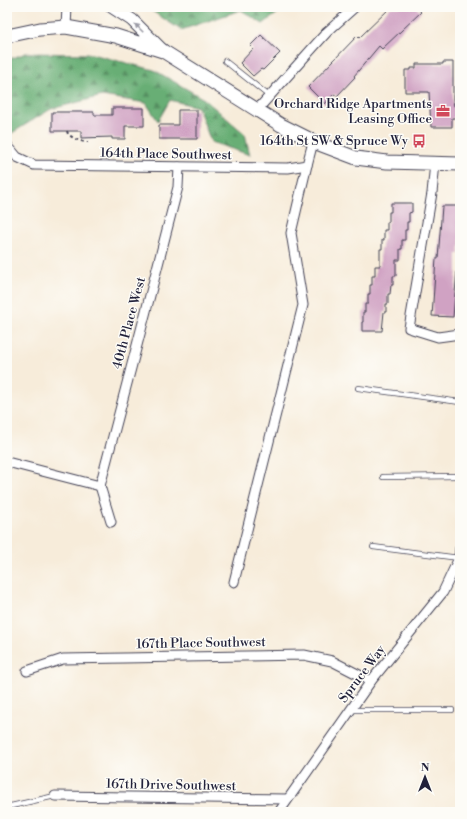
<svg xmlns="http://www.w3.org/2000/svg" width="467" height="819" viewBox="0 0 467 819" font-family="'Libre Bodoni',serif">
<style>
.forest{fill:url(#forest-firs);stroke:#456858}
.building{fill:#d0a2c3}
.lines{fill:none;stroke-linecap:round;stroke-linejoin:round}
.service-casing{stroke:#424053;stroke-width:6}
.minor-casing{stroke:#424053;stroke-width:11}
.tertiary-casing{stroke:#424053;stroke-width:14}
.secondary-casing{stroke:#424053;stroke-width:15}
.path{stroke:#424053;stroke-width:2;stroke-dasharray:3 3;stroke-linecap:butt}
.service{stroke:#fff;stroke-width:4.5}
.minor{stroke:#fff;stroke-width:9}
.tertiary{stroke:#fff;stroke-width:12}
.secondary{stroke:#fff;stroke-width:13}
.oneway{fill:#9c9ca7}
.labels{text-anchor:middle;dominant-baseline:central;stroke-width:3;stroke-linejoin:round;paint-order:stroke}
.poi-label{font-size:13px;fill:#22223b;stroke:#fdfcf7;text-anchor:end}
.street-label{font-size:13px;fill:#22223b;stroke:#fdfcf7}
</style>
<defs>
<pattern id="forest-firs" width="22" height="20" patternUnits="userSpaceOnUse"><rect width="22" height="20" fill="#68ae74"/><path d="M5 1l3.5 6h-7zM16 11l3.5 6h-7z" fill="#558d60"/></pattern>
</defs>
<rect width="100%" height="100%" fill="#fdfcf7"/>
<filter id="ink" filterUnits="userSpaceOnUse"><feTurbulence type="fractalNoise" baseFrequency=".025" numOctaves="2"/><feDisplacementMap in="SourceGraphic" scale="8" xChannelSelector="R" yChannelSelector="G"/><feConvolveMatrix kernelMatrix="1 2 1 2 8 2 1 2 1" color-interpolation-filters="sRGB"/></filter>
<filter id="wash" filterUnits="userSpaceOnUse"><feTurbulence type="fractalNoise" baseFrequency=".012" numOctaves="4" result="noise"/><feDisplacementMap in="SourceGraphic" scale="16" xChannelSelector="R" yChannelSelector="G"/><feGaussianBlur stdDeviation="0.9" result="paint"/><feColorMatrix in="noise" values="0 0 0 0 0 0 0 0 0 0 0 0 0 0 0 0 0 1.4 0 .05"/><feComposite in="paint" operator="in"/></filter>
<g filter="url(#wash)">
<rect width="100%" height="100%" fill="#f7ecda"/>
<g class="forest">
<polygon points="146,7 286,7 263,24 241,10 181,30"/>
<polygon points="26,53 92,54 154,70 204,99 245,134 250,155 211,142 198,107 170,100 158,121 146,103 102,96 51,109 7,136 7,60"/>
</g>
<g id="blocks">
<g class="building">
<polygon points="391,7 416,7 421,12 382,49 379,46 354,76 355,77 337,96 334,94 325,104 308,87 357,36 359,38"/>
<polygon points="261,35 280,53 263,70 261,69 253,76 240,63 253,49 250,46"/>
<polygon points="443,62 453,62 453,101 454,106 457,106 457,118 452,118 452,127 431,127 429,92 405,92 405,70 411,70 411,68 416,68 416,64 443,64"/>
<polygon points="112,108 144,108 144,126 125,126 125,139 112,139 112,137 81,138 81,131 52,131 52,112 94,112 94,115 112,115"/>
<polygon points="178,110 197,110 197,139 159,139 159,125 178,125"/>
<polygon points="391,203 412,203 412,212 409,213 409,222 407,222 407,230 405,230 405,240 402,240 402,249 400,249 400,260 396,260 396,276 393,276 393,285 391,285 390,294 388,294 388,304 386,304 386,312 384,312 382,331 362,331 362,322 363,322 363,312 365,312 365,304 368,304 368,294 370,294 370,285 372,285 372,276 375,276 375,266 380,266 380,249 382,249 382,240 384,240 384,230 387,230 387,222 389,222 389,212 391,212"/>
<polygon points="442,206 460,206 460,244 459,254 457,254 457,270 453,317 432,316 436,259 438,259"/>
</g>
</g>
</g>
<g filter="url(#ink)">
<use href="#blocks" fill-opacity="0" stroke="#424053" stroke-width="1"/>
<g class="lines">
<g class="service-casing">
<g id="service">
<polyline points="225,61 269,96"/>
<polyline points="358,388 460,402"/>
<polyline points="383,477 460,476"/>
<polyline points="373,547 459,558"/>
<polyline points="350,710 452,710"/>
<polyline points="7,805 11,806 55,796"/>
</g>
</g>
<g class="minor-casing">
<g id="minor">
<polyline points="66,27 67,7"/>
<polyline points="257,110 327,32 355,7"/>
<polyline points="7,145 17,157 34,165 288,168 307,165 313,142"/>
<polyline points="435,163 432,193 409,328 438,337 460,334"/>
<polyline points="7,462 100,486"/>
<polyline points="100,486 146,311 178,187 179,167"/>
<polyline points="100,486 111,522"/>
<polyline points="234,582 303,305 291,233 307,165"/>
<polyline points="27,671 63,659 304,655 332,661 371,681"/>
<polyline points="55,796 287,799"/>
<polyline points="279,812 371,681 443,592 459,558 460,548"/>
</g>
</g>
<g class="tertiary-casing">
<polyline id="tertiary" points="112,7 132,20 163,51"/>
</g>
<g class="secondary-casing">
<polyline id="secondary" points="7,36 40,29 66,27 116,36 163,51 281,125 319,144 356,158 387,162 460,164"/>
</g>
<path class="path" d="M 67,131 L 68,134 C 74,139 80,142 88,142"/>
<use href="#service" class="service"/>
<use href="#minor" class="minor"/>
<use href="#tertiary" class="tertiary"/>
<use href="#secondary" class="secondary"/>
</g>
<defs><path id="oneway-solid" d="M-6-.8H1V-3.2L6.5 0L1 3.2V.8H-6Z"/></defs>
<use class="oneway" href="#oneway-solid" transform="translate(139 28) rotate(-135)"/>
</g>
<defs>
<g id="office-bare" transform="scale(1.08)"><path d="M-6-3h4V-5.5h4V-3h4V5H-6ZM-1-4.5V-3h2v-1.5ZM-6 0V1H6V0Z" fill="#d1495b" stroke="#fdfcf7" stroke-width="2.5" paint-order="stroke"/></g>
<g id="bus-bare" transform="scale(1.08)"><path d="M-5-6H5V4H4V6H2V4H-2V6H-4V4H-5ZM-3.5-4V0h7V-4ZM-3.5 1.2v1.5H-2V1.2ZM2 1.2v1.5H3.5V1.2Z" fill="#d1495b" stroke="#fdfcf7" stroke-width="2.5" paint-order="stroke"/></g>
</defs>
<g fill-rule="evenodd">
<use href="#office-bare" x="443" y="111"/>
<use href="#bus-bare" x="419" y="141"/>
</g>
<g class="labels">
<g class="poi-label">
<text x="432" y="104">Orchard Ridge Apartments<tspan x="432" dy="15">Leasing Office</tspan></text>
<text x="408" y="141">164th St SW &amp; Spruce Wy</text>
</g>
<g class="street-label">
<text transform="translate(166 154) rotate(1)">164th Place Southwest</text>
<text transform="translate(129 323) rotate(-75)">40th Place West</text>
<text transform="translate(201 643) rotate(-1)">167th Place Southwest</text>
<text transform="translate(362 674) rotate(-53)">Spruce Way</text>
<text transform="translate(171 785) rotate(1)">167th Drive Southwest</text>
</g>
</g>
<rect width="467" height="819" fill="none" stroke="#fdfcf7" stroke-width="24"/>
<g transform="translate(425 777)" stroke="#fdfcf7" stroke-width="3" paint-order="stroke">
<path d="M0-3L7 15L0 10L-7 15Z" fill="#22223b"/>
<text y="-6" font-size="11" font-weight="bold" text-anchor="middle" fill="#22223b">N</text>
</g>
</svg>
